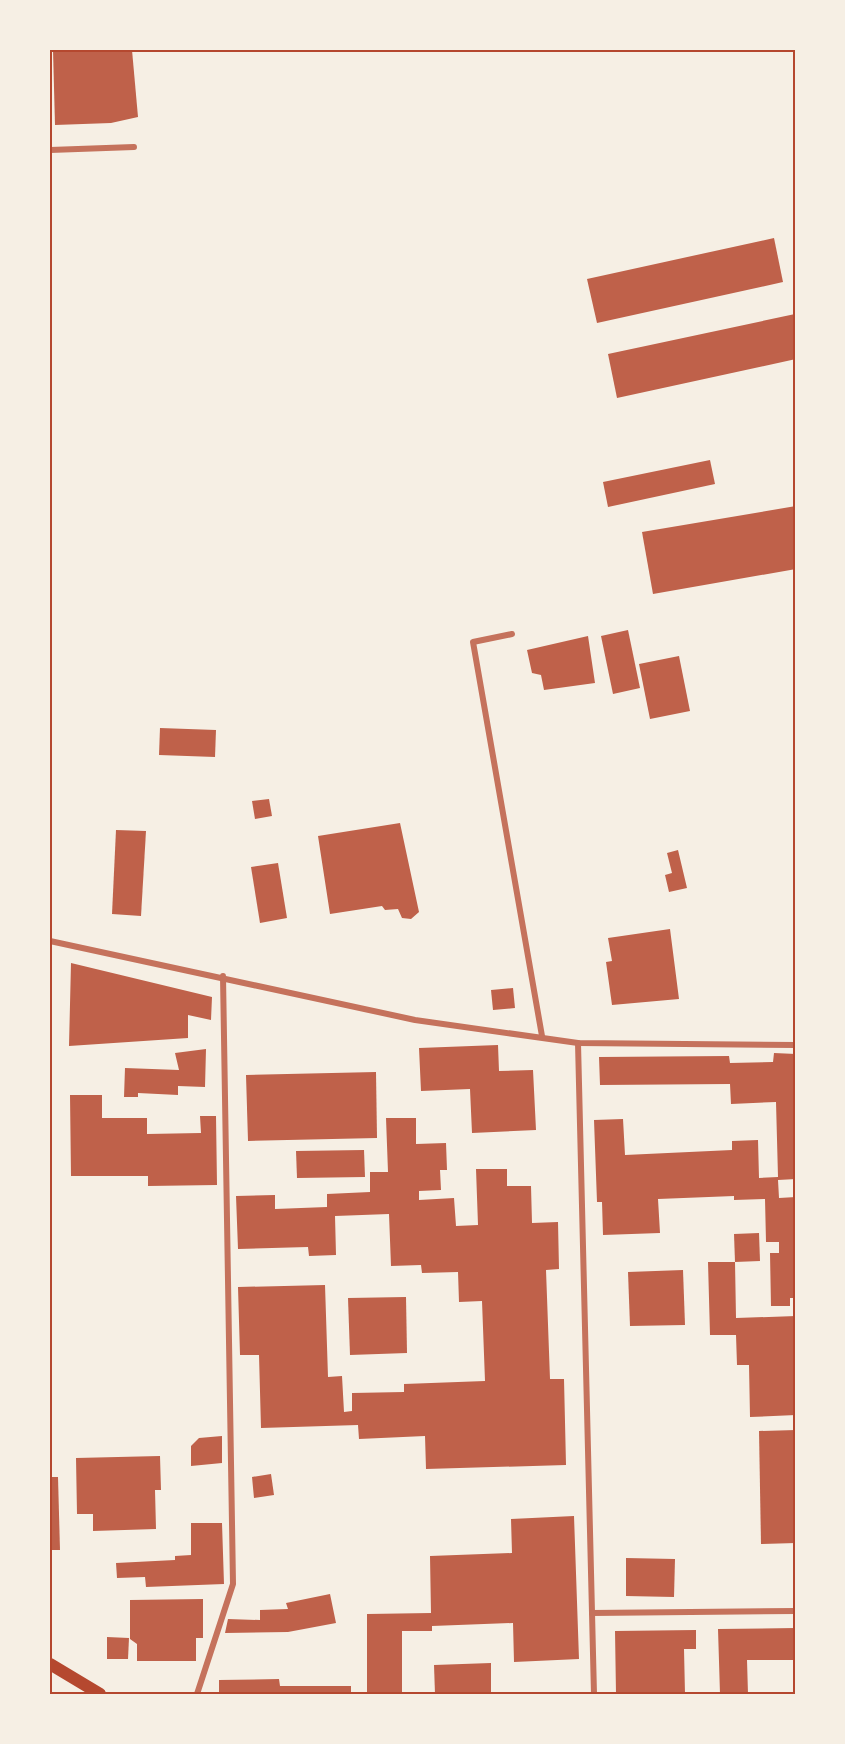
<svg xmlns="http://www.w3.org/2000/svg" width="845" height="1744" viewBox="0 0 845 1744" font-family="'Open Sans',sans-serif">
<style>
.building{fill:#bf614a}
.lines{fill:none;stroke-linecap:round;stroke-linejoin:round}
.minor{stroke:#c5725c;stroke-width:6}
.secondary{stroke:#b5482f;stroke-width:12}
.neatline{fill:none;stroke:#b5482f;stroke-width:2}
</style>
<rect width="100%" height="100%" fill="#f6efe4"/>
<g class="building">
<polygon points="53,50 132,50 138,117 111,123 55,125"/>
<polygon points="774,238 783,282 597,323 587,279"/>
<polygon points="795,314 796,359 617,398 608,354"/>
<polygon points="710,460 715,484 608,507 603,482"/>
<polygon points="796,506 796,569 653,594 642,532"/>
<polygon points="628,630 640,688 613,694 601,636"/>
<polygon points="588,636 595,683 544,690 541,675 532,673 527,650"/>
<polygon points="679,656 690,711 650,719 639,664"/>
<polygon points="160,728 216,730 215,757 159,755"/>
<polygon points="269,799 272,816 255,819 252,801"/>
<polygon points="400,823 419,912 411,919 402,918 398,909 385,910 382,906 330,914 318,836"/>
<polygon points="116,830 146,831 141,916 112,914"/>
<polygon points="678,850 687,888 669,892 665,875 672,873 667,853"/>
<polygon points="278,863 287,918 260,923 251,867"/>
<polygon points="670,929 679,999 612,1005 606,962 612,961 608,938"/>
<polygon points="71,963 212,997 211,1020 188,1015 188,1038 69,1046"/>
<polygon points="513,988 515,1008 493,1010 491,990"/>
<polygon points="498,1045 499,1071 533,1070 536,1130 472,1133 470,1089 421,1091 419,1048"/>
<polygon points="206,1049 205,1087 178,1086 178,1095 138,1093 138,1097 124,1097 125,1068 179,1070 175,1053"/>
<polygon points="774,1053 796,1054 796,1179 778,1180 779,1198 796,1197 796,1298 790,1298 790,1306 771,1306 770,1253 779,1253 779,1242 766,1242 765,1199 734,1200 734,1196 658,1199 660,1233 603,1235 602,1202 597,1202 594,1120 623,1119 625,1155 732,1150 732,1141 758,1140 759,1178 778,1177 776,1102 731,1104 730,1084 600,1085 599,1057 729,1056 730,1063 773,1062"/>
<polygon points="376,1072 377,1138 248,1141 246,1075"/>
<polygon points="70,1095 102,1095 102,1118 147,1118 147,1134 201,1133 200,1116 216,1116 217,1185 148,1186 148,1176 71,1176"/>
<polygon points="386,1118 416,1118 416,1144 446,1143 447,1170 440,1170 441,1190 419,1191 419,1200 454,1198 456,1226 478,1225 476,1169 507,1169 507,1186 531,1186 532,1223 558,1222 559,1269 546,1270 550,1379 564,1379 566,1465 426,1469 425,1436 359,1439 358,1425 261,1428 259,1355 240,1355 238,1287 325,1285 328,1377 342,1376 344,1412 352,1411 352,1393 404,1392 404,1384 485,1381 482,1301 459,1302 458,1272 422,1273 421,1265 391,1266 389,1214 335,1216 336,1255 309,1256 308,1247 238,1249 236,1196 275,1195 275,1209 327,1207 327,1194 370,1192 370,1172 388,1172"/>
<polygon points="364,1150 365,1177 297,1178 296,1151"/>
<polygon points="759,1233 760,1261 735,1262 734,1234"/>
<polygon points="708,1262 735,1262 736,1318 796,1316 796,1415 750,1417 749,1365 737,1365 736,1335 710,1335"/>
<polygon points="683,1270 685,1325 630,1326 628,1272"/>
<polygon points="406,1297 407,1353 350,1355 348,1298"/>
<polygon points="796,1430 796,1543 761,1544 759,1431"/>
<polygon points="222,1436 222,1463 191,1466 191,1446 199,1438"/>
<polygon points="160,1456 161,1490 155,1490 156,1529 93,1531 93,1514 77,1514 76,1458"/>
<polygon points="271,1474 274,1495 254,1498 252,1477"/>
<polygon points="50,1477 58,1477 60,1550 50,1550"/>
<polygon points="574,1516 579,1659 514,1662 513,1623 432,1626 432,1631 402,1631 402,1694 367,1694 367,1614 431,1613 430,1556 512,1553 511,1519"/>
<polygon points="191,1523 222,1523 224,1584 146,1587 145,1577 117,1578 116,1563 175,1560 175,1556 191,1555"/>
<polygon points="626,1558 675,1559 674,1597 626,1596"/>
<polygon points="330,1594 336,1623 288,1632 225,1633 228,1619 260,1620 260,1610 288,1609 286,1603"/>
<polygon points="203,1599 203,1638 196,1638 196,1661 137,1661 137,1644 130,1639 130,1600"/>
<polygon points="796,1628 796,1660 747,1660 748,1694 720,1694 718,1629"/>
<polygon points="696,1630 696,1649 684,1649 685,1694 616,1694 615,1631"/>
<polygon points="107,1637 129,1638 128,1659 107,1659"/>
<polygon points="491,1663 491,1694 435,1694 434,1665"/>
<polygon points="279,1679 280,1686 351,1686 351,1694 219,1694 219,1680"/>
</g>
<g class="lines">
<g class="minor">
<polyline points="50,150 134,147"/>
<polyline points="512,634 473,642 542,1036"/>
<polyline points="50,941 415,1020 578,1043 796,1045"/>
<polyline points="578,1043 594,1694"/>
<polyline points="592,1613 796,1611"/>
<polyline points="197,1694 233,1584 223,976"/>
</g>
<polyline class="secondary" points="50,1664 100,1694"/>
</g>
<rect width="845" height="1744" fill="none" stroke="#f6efe4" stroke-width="102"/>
<rect x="51" y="51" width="743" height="1642" class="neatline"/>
</svg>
